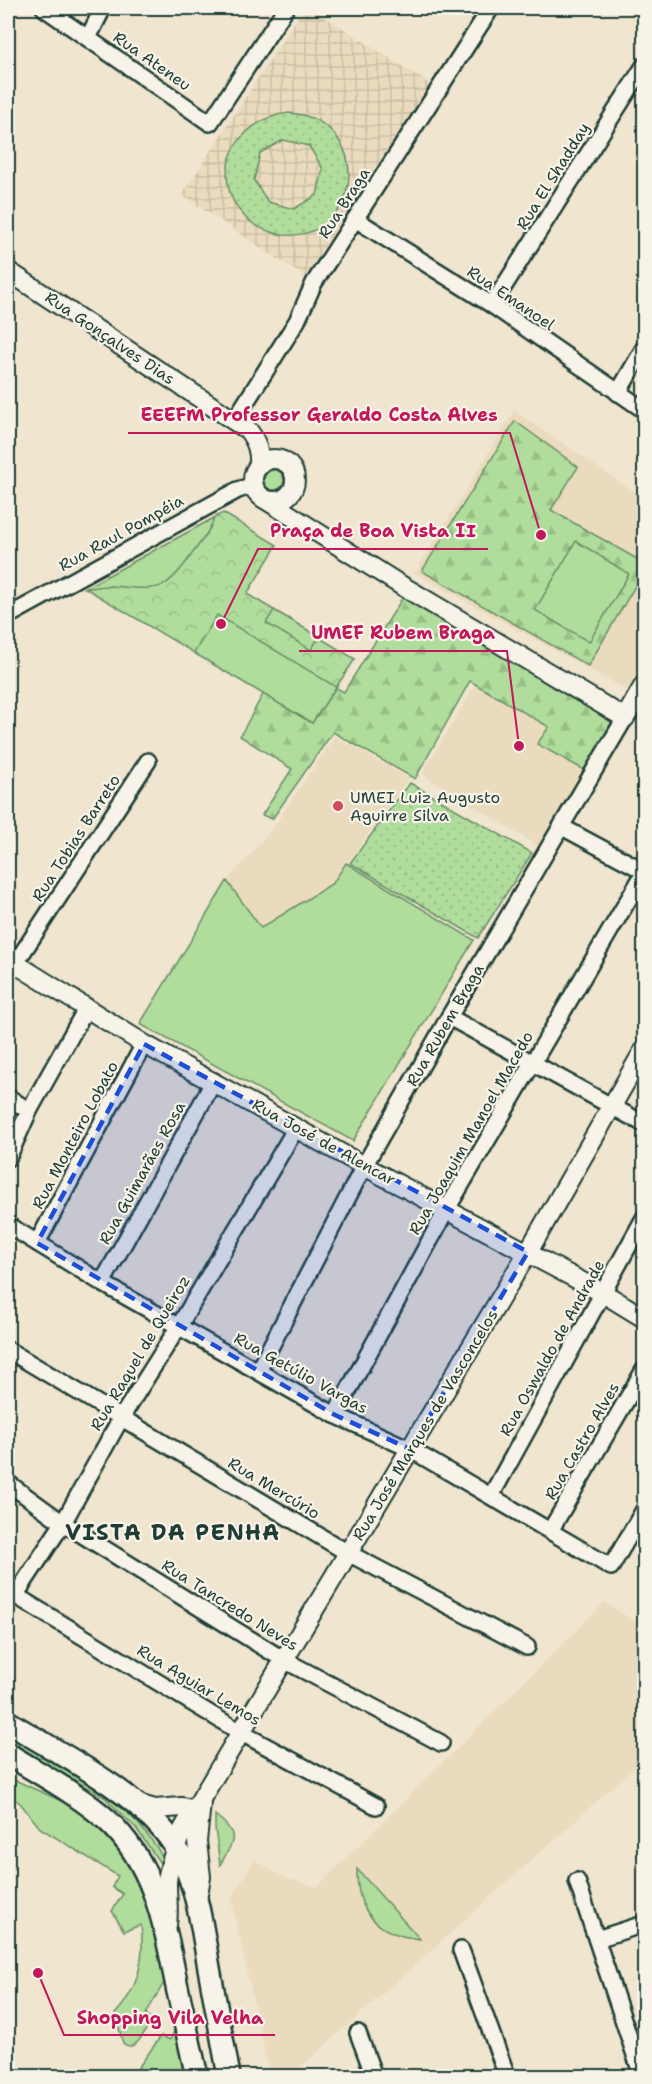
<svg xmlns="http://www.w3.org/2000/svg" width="652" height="2084" viewBox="0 0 652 2084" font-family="'Shantell Sans',sans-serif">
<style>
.built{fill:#ebdbbe}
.industrial{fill:url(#industrial-grid)}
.grass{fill:url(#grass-dots);stroke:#688d68;stroke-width:1.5;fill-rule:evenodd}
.forest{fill:url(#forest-firs);stroke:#688d68;stroke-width:1.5}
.park{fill:url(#park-crowns);stroke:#688d68;stroke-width:1.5}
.garden{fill:#b0dd9c;stroke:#688d68;stroke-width:1.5}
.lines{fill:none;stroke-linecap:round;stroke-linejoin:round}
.minor-casing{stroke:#1f3d34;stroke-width:20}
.tertiary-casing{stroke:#1f3d34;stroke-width:22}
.secondary-casing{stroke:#1f3d34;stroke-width:26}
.minor{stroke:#f7f3e8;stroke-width:15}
.tertiary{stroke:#f7f3e8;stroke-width:18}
.secondary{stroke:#f7f3e8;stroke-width:21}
.marked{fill:#1d4ed8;fill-opacity:0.2;stroke:#1d4ed8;stroke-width:4.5;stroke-dasharray:12 8;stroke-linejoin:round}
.poi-dot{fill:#d1495b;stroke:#f7f3e8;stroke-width:2}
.labels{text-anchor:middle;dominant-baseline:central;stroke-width:4.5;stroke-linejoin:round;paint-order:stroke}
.street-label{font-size:16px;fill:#1f3d34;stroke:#f7f3e8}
.poi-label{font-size:16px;fill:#1f3d34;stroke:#f7f3e8;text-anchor:start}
.district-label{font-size:22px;font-weight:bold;letter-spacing:1.5px;fill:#1f3d34;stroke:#f7f3e8}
.leader{fill:none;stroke:#c2185b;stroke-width:2}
.callout-dot{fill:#c2185b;stroke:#f7f3e8;stroke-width:2}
.callout-label{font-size:18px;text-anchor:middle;font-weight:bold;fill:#c2185b;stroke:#f7f3e8;stroke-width:4.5;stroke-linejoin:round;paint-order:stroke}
</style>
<defs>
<pattern id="industrial-grid" width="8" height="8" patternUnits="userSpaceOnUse" patternTransform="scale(1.5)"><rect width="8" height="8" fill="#ebdbbe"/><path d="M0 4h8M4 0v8" fill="none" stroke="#c9bda4"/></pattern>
<pattern id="grass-dots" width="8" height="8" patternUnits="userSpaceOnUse" patternTransform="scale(1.5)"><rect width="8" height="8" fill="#b0dd9c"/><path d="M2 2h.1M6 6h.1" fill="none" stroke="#97bf87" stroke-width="1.8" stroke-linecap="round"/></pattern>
<pattern id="forest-firs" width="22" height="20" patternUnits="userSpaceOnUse" patternTransform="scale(1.5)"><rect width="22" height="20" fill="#b0dd9c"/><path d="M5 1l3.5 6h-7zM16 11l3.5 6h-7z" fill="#97bf87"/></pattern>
<pattern id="park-crowns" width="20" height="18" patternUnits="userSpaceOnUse" patternTransform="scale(1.5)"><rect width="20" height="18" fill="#b0dd9c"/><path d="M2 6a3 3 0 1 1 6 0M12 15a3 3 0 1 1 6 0" fill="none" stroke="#97bf87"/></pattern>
</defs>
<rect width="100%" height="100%" fill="#f0e5cf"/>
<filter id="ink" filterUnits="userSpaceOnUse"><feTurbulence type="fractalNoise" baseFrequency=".0167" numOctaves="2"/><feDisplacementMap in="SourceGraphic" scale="12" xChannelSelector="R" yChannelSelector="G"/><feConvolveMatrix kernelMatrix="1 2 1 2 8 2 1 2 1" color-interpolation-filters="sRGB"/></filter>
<g filter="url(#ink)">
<g class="built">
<polygon points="514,411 644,498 644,669 630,692 415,573"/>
<polygon points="497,648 586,771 541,848 422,774"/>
<polygon points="335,736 409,778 333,883 261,928 227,881 269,833"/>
<polygon points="605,1602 644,1628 644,1759 291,2076 270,2076 231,1899 254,1860 285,1878 317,1887"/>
</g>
<polygon class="industrial" points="304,8 311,8 430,84 305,277 182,195"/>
<g class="grass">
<path d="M 289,113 C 375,120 364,240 284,235 C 269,233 255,227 244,216 C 206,174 237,119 289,113 ZM 283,140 L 309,146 L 323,169 L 317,195 L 294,209 L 268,202 L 254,180 L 260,153 Z"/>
<polygon points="410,783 532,853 478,938 350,863"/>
</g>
<g class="forest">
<polygon points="515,421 578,467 551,510 644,563 644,571 588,666 422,571"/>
<polygon points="403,597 614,720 586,771 537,744 549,727 470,681 415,779 333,732 272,819 262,815 292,769 240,736 282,660 344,692"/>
</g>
<polygon class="park" points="223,513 277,545 247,594 355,659 312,723 85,588"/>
<g class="garden">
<circle cx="274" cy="480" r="10"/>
<path d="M 214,518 C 210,532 200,543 192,554 C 162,598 156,588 108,586 C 101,586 92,589 85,588 Z"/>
<polygon points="576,541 629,574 589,642 535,610"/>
<polygon points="274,610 319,637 311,650 266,623"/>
<polygon points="217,615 336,687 312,723 194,653"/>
<polygon points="346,863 474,940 353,1141 140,1024 227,881 261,928 333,883"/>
<path d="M 8,1735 C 58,1764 114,1788 149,1837 C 157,1847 164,1856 164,1869 L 136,1828 L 104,1797 L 8,1741 Z"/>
<path d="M 8,1777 L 66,1803 L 89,1817 L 123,1850 L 144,1886 L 166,1979 L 146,2014 L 152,2019 C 146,2028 136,2055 123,2043 L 115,2014 C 138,1990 145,1958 141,1925 L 124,1931 L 112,1911 L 123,1894 L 112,1887 L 118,1876 L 40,1828 L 20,1803 L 8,1795 Z"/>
<path d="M 215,1815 C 241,1835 234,1840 220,1865 L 215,1828 Z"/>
<path d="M 357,1869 L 420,1939 C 377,1935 356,1912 357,1869 Z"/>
<polygon points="174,2031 179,2038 188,2076 134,2076 138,2068 161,2036 170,2040"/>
</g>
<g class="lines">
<g class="minor-casing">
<g id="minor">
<polyline points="44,8 210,123 286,8"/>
<polyline points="88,38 103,8"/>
<polyline points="355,219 492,305 644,410"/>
<polyline points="492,305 644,66"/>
<polyline points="618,393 644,348"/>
<polyline points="234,421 297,321 314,283 491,8"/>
<polyline points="8,616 238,490 254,485"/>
<polyline points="562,827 644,871"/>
<polyline points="15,964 148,761"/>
<polyline points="449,1017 644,1124"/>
<polyline points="8,1097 29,1111"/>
<polyline points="8,1158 29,1111 87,1007"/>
<polyline points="8,1225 102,1283 335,1415 410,1449 611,1567 644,1510"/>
<polyline points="37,1243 144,1044"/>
<polyline points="102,1283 214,1081"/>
<polyline points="8,1350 348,1553 527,1647"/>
<polyline points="258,1371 364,1166 449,1017 625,718"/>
<polyline points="335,1415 447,1209 644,873"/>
<polyline points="8,1483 63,1523 284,1660 441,1743"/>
<polyline points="491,1496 644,1218"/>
<polyline points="550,1531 644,1370"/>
<polyline points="8,1591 240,1732 376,1806"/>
<polyline points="15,1596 63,1523 121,1418 179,1326 296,1128"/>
<polyline points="577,1881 642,2076"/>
<polyline points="597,1939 644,1924"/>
<polyline points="461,1950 507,2076"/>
<polyline points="358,2033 374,2076"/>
</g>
</g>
<g class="tertiary-casing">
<g id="tertiary">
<path d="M 8,271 L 248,430 C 257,442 260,452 259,466"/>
<circle cx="274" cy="480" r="21"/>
<polyline points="263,498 399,584 625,718 644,685"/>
<polyline points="8,959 144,1044 364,1166 603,1293 644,1318"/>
<polyline points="135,1803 155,1809 182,1807 194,1810"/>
<polyline points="197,1900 201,1877 197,1841 201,1803"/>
<path d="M 167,1925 C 169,1911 167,1897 167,1882 C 168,1869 179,1835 186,1824 L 528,1252 L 644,1050"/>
</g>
</g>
<g class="secondary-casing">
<g id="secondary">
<path d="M 8,1722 C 59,1754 125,1785 164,1831 C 196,1869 201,1922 209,1968 C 216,2004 222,2040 229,2076"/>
<path d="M 8,1754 C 41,1775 78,1794 107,1820 C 155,1864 165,1926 177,1987 C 184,2017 190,2047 197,2076"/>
</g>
</g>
<use href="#minor" class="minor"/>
<use href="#tertiary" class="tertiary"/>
<use href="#secondary" class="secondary"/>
</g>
</g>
<path class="marked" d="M 144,1044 L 528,1252 L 410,1449 L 335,1415 L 37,1243 Z"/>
<circle class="poi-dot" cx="338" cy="806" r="6"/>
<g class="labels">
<g class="street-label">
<text transform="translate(152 61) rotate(35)">Rua Ateneu</text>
<text transform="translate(553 176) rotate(-58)">Rua El Shadday</text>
<text transform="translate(344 203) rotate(-57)">Rua Braga</text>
<text transform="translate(511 298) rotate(34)">Rua Emanoel</text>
<text transform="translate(110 338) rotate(34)">Rua Gonçalves Dias</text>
<text transform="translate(121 533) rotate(-29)">Rua Raul Pompéia</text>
<text transform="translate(76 838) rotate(-57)">Rua Tobias Barreto</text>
<text transform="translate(445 1025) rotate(-60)">Rua Rubem Braga</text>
<text transform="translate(471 1133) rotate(-60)">Rua Joaquim Manoel Macedo</text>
<text transform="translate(75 1135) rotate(-62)">Rua Monteiro Lobato</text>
<text transform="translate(324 1142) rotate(29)">Rua José de Alencar</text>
<text transform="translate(142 1173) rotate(-61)">Rua Guimarães Rosa</text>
<text transform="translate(552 1348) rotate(-61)">Rua Oswaldo de Andrade</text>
<text transform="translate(140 1353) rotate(-59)">Rua Raquel de Queiroz</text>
<text transform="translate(301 1373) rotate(29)">Rua Getúlio Vargas</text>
<text transform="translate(425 1425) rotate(-59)">Rua José Marques de Vasconcelos</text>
<text transform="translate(582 1441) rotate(-60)">Rua Castro Alves</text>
<text transform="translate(274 1488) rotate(31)">Rua Mercúrio</text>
<text transform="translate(230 1605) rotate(32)">Rua Tancredo Neves</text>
<text transform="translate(199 1685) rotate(31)">Rua Aguiar Lemos</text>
</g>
<g class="poi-label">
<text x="350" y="797">UMEI Luiz Augusto<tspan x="350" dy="18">Aguirre Silva</tspan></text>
</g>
<g class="district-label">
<text x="173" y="1532">VISTA DA PENHA</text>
</g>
</g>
<path class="leader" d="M541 535L510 433H128M221 624L258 549H488M519 746L507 651H299M38 1973L64 2035H275"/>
<g class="callout-dot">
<circle cx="541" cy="535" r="6"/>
<circle cx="221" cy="624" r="6"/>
<circle cx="519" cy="746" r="6"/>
<circle cx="38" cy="1973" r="6"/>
</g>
<g class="callout-label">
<text x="319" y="421">EEEFM Professor Geraldo Costa Alves</text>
<text x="373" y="537">Praça de Boa Vista II</text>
<text x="403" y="639">UMEF Rubem Braga</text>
<text x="170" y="2024">Shopping Vila Velha</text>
</g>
<rect width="652" height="2084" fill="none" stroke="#f7f3e8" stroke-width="30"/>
<rect x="15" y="15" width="622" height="2054" fill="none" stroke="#1f3d34" stroke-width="2" filter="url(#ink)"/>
</svg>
